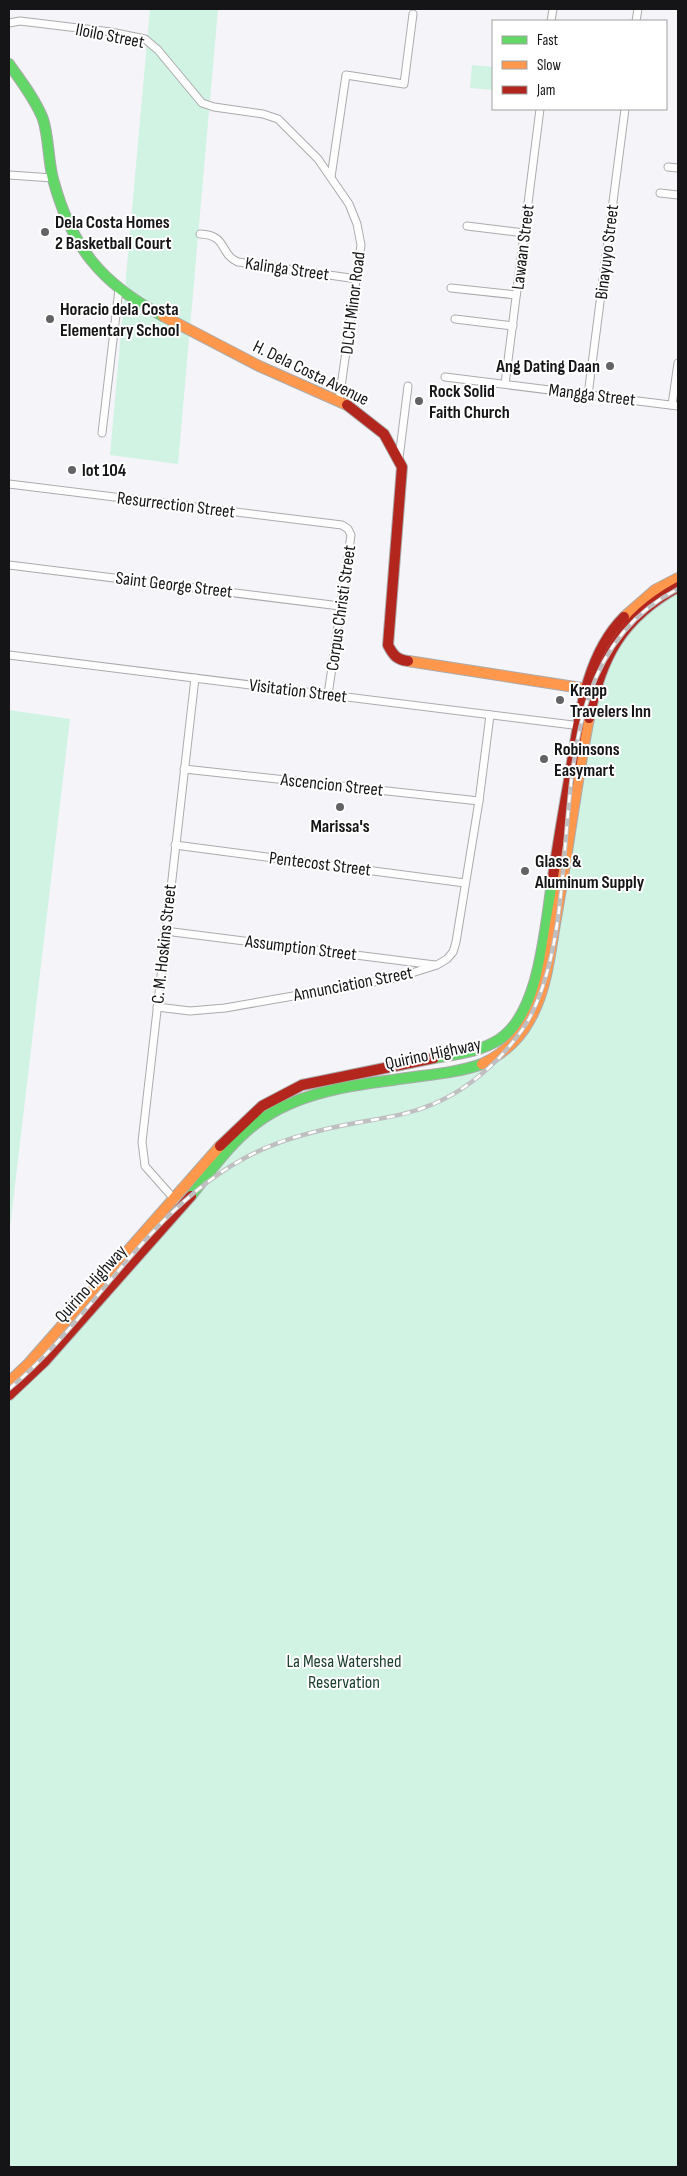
<svg xmlns="http://www.w3.org/2000/svg" width="687" height="2176" viewBox="0 0 687 2176" font-family="'Sofia Sans Condensed',sans-serif">
<style>
.green{fill:#d0f3e3}
.lines{fill:none;stroke-linecap:round;stroke-linejoin:round}
.street-casing{stroke:#ababad;stroke-width:9}
.fast-casing{stroke:#ababad;stroke-width:12}
.slow-casing{stroke:#ababad;stroke-width:12}
.jam-casing{stroke:#ababad;stroke-width:12}
.street{stroke:#fefdfe;stroke-width:7}
.fast{stroke:#63d668;stroke-width:10}
.slow{stroke:#ff974d;stroke-width:10}
.jam{stroke:#b3261e;stroke-width:10}
.rail-casing{stroke:#bfbec0;stroke-width:4.5}
.rail{stroke:#fff;stroke-width:2.5;stroke-dasharray:8;stroke-linecap:butt}
.poi-dot{fill:#636265;stroke:#fff;stroke-width:2}
.labels{text-anchor:middle;dominant-baseline:central;stroke-width:4;stroke-linejoin:round;paint-order:stroke}
.street-label{font-size:18px;fill:#151416;stroke:#fff}
.poi-label{font-size:18px;font-weight:bold;fill:#151416;stroke:#fff;text-anchor:start}
.park-label{font-size:18px;fill:#1a3f2e;stroke:#fff}
</style>
<rect width="100%" height="100%" fill="#f5f4f8"/>
<g class="green">
<polygon points="150,9 218,9 178,464 110,455"/>
<polygon points="472,65 493,67 493,90 470,88"/>
<path d="M 678,583 L 678,2167 L 9,2167 L 9,1395 L 235,1144 L 284,1106 L 466,1064 C 500,1052 504,1047 526,1019 L 604,653 Z"/>
<polygon points="9,710 70,719 9,1236"/>
</g>
<g class="lines">
<g class="street-casing">
<g id="street">
<polyline points="551,21 553,9"/>
<polyline points="636,21 638,9"/>
<polyline points="9,23 20,21 111,32 145,39 158,50 202,103 214,107 263,114 278,119 318,159 349,204 357,224 361,245 339,401"/>
<polyline points="668,167 678,168"/>
<polyline points="9,175 53,178"/>
<polyline points="331,177 346,75 404,84 413,14"/>
<polyline points="660,193 678,195"/>
<polyline points="467,226 524,233"/>
<path d="M 200,234 C 228,235 219,254 238,262 L 357,279"/>
<polyline points="451,288 516,295"/>
<polyline points="455,319 513,326"/>
<polyline points="445,377 678,406"/>
<polyline points="505,384 540,109"/>
<polyline points="588,395 625,109"/>
<polyline points="672,405 678,363"/>
<polyline points="102,433 119,289"/>
<polyline points="399,458 408,386"/>
<polyline points="9,484 342,525 348,529 351,535 328,695"/>
<polyline points="9,565 340,606"/>
<polyline points="9,655 581,726"/>
<polyline points="184,769 479,801"/>
<polyline points="175,845 465,883"/>
<polyline points="165,931 435,965"/>
<polyline points="157,1007 190,1011 225,1008 396,978 437,965 447,959 453,952 456,942 479,801 490,715"/>
<polyline points="175,1200 145,1166 142,1142 195,678"/>
</g>
</g>
<g class="fast-casing">
<g id="fast">
<path d="M 9,64 C 21,81 35,99 43,119 C 49,138 48,160 53,179 C 71,246 101,284 163,316"/>
<path d="M 434,1058 C 457,1054 480,1052 500,1039 C 541,1011 545,923 553,877"/>
<path d="M 191,1196 C 209,1173 226,1149 248,1130 C 287,1095 343,1086 393,1080 C 422,1075 454,1074 482,1064"/>
</g>
</g>
<g class="slow-casing">
<g id="slow">
<polyline points="163,316 259,366 347,405"/>
<polyline points="624,617 655,590 678,578"/>
<polyline points="408,661 594,690"/>
<path d="M 482,1064 C 503,1054 518,1041 529,1021 C 547,991 550,952 556,918 C 568,852 576,785 589,718"/>
<polyline points="9,1382 29,1363 220,1146"/>
</g>
</g>
<g class="jam-casing">
<g id="jam">
<path d="M 347,405 L 384,434 L 402,467 L 388,645 C 393,655 397,660 408,661"/>
<path d="M 589,718 C 601,657 622,618 678,587"/>
<path d="M 553,877 C 558,843 564,808 570,774 C 579,722 584,657 624,617"/>
<polyline points="220,1146 262,1106 302,1085 434,1058"/>
<polyline points="9,1395 45,1361 191,1196"/>
</g>
</g>
<use href="#street" class="street"/>
<use href="#fast" class="fast"/>
<use href="#slow" class="slow"/>
<use href="#jam" class="jam"/>
<g class="rail-casing">
<path id="rail" d="M 9,1389 C 93,1319 145,1213 243,1159 C 273,1142 306,1133 340,1126 C 367,1120 396,1118 423,1108 C 452,1098 477,1080 498,1059 C 511,1045 524,1030 532,1013 C 595,883 525,667 678,589"/>
</g>
<use href="#rail" class="rail"/>
</g>
<g class="poi-dot">
<circle cx="45" cy="232" r="5"/>
<circle cx="50" cy="319" r="5"/>
<circle cx="610" cy="366" r="5"/>
<circle cx="419" cy="401" r="5"/>
<circle cx="72" cy="470" r="5"/>
<circle cx="560" cy="700" r="5"/>
<circle cx="544" cy="759" r="5"/>
<circle cx="340" cy="807" r="5"/>
<circle cx="525" cy="871" r="5"/>
</g>
<g class="labels">
<g class="street-label">
<text transform="translate(110 36) rotate(11)">Iloilo Street</text>
<text transform="translate(523 247) rotate(-83)">Lawaan Street</text>
<text transform="translate(607 252) rotate(-83)">Binayuyo Street</text>
<text transform="translate(287 269) rotate(8)">Kalinga Street</text>
<text transform="translate(353 303) rotate(-83)">DLCH Minor Road</text>
<text transform="translate(311 373) rotate(26)">H. Dela Costa Avenue</text>
<text transform="translate(592 395) rotate(7)">Mangga Street</text>
<text transform="translate(176 505) rotate(7)">Resurrection Street</text>
<text transform="translate(174 585) rotate(7)">Saint George Street</text>
<text transform="translate(341 608) rotate(-82)">Corpus Christi Street</text>
<text transform="translate(298 691) rotate(7)">Visitation Street</text>
<text transform="translate(332 785) rotate(6)">Ascencion Street</text>
<text transform="translate(320 864) rotate(7)">Pentecost Street</text>
<text transform="translate(164 944) rotate(-84)">C. M. Hoskins Street</text>
<text transform="translate(301 948) rotate(7)">Assumption Street</text>
<text transform="translate(353 984) rotate(-11)">Annunciation Street</text>
<text transform="translate(433 1054) rotate(-12)">Quirino Highway</text>
<text transform="translate(91 1284) rotate(-48)">Quirino Highway</text>
</g>
<g class="poi-label">
<text x="55" y="222">Dela Costa Homes<tspan x="55" dy="21">2 Basketball Court</tspan></text>
<text x="60" y="309">Horacio dela Costa<tspan x="60" dy="21">Elementary School</tspan></text>
<text x="600" y="366" text-anchor="end">Ang Dating Daan</text>
<text x="429" y="391">Rock Solid<tspan x="429" dy="21">Faith Church</tspan></text>
<text x="82" y="470">lot 104</text>
<text x="570" y="690">Krapp<tspan x="570" dy="21">Travelers Inn</tspan></text>
<text x="554" y="749">Robinsons<tspan x="554" dy="21">Easymart</tspan></text>
<text x="340" y="826" text-anchor="middle">Marissa's</text>
<text x="535" y="861">Glass &amp;<tspan x="535" dy="21">Aluminum Supply</tspan></text>
</g>
<g class="park-label">
<text x="344" y="1661">La Mesa Watershed<tspan x="344" dy="21">Reservation</tspan></text>
</g>
</g>
<rect width="687" height="2176" fill="none" stroke="#151416" stroke-width="20"/>
<rect x="492" y="20" width="175" height="90" fill="#ffffff" stroke="#a1a1a2"/>
<rect x="502" y="36" width="25" height="8" fill="#63d668" stroke="#a1a1a2"/>
<text x="537" y="45" font-size="15" fill="#151416">Fast</text>
<rect x="502" y="61" width="25" height="8" fill="#ff974d" stroke="#a1a1a2"/>
<text x="537" y="70" font-size="15" fill="#151416">Slow</text>
<rect x="502" y="86" width="25" height="8" fill="#b3261e" stroke="#a1a1a2"/>
<text x="537" y="95" font-size="15" fill="#151416">Jam</text>
</svg>
